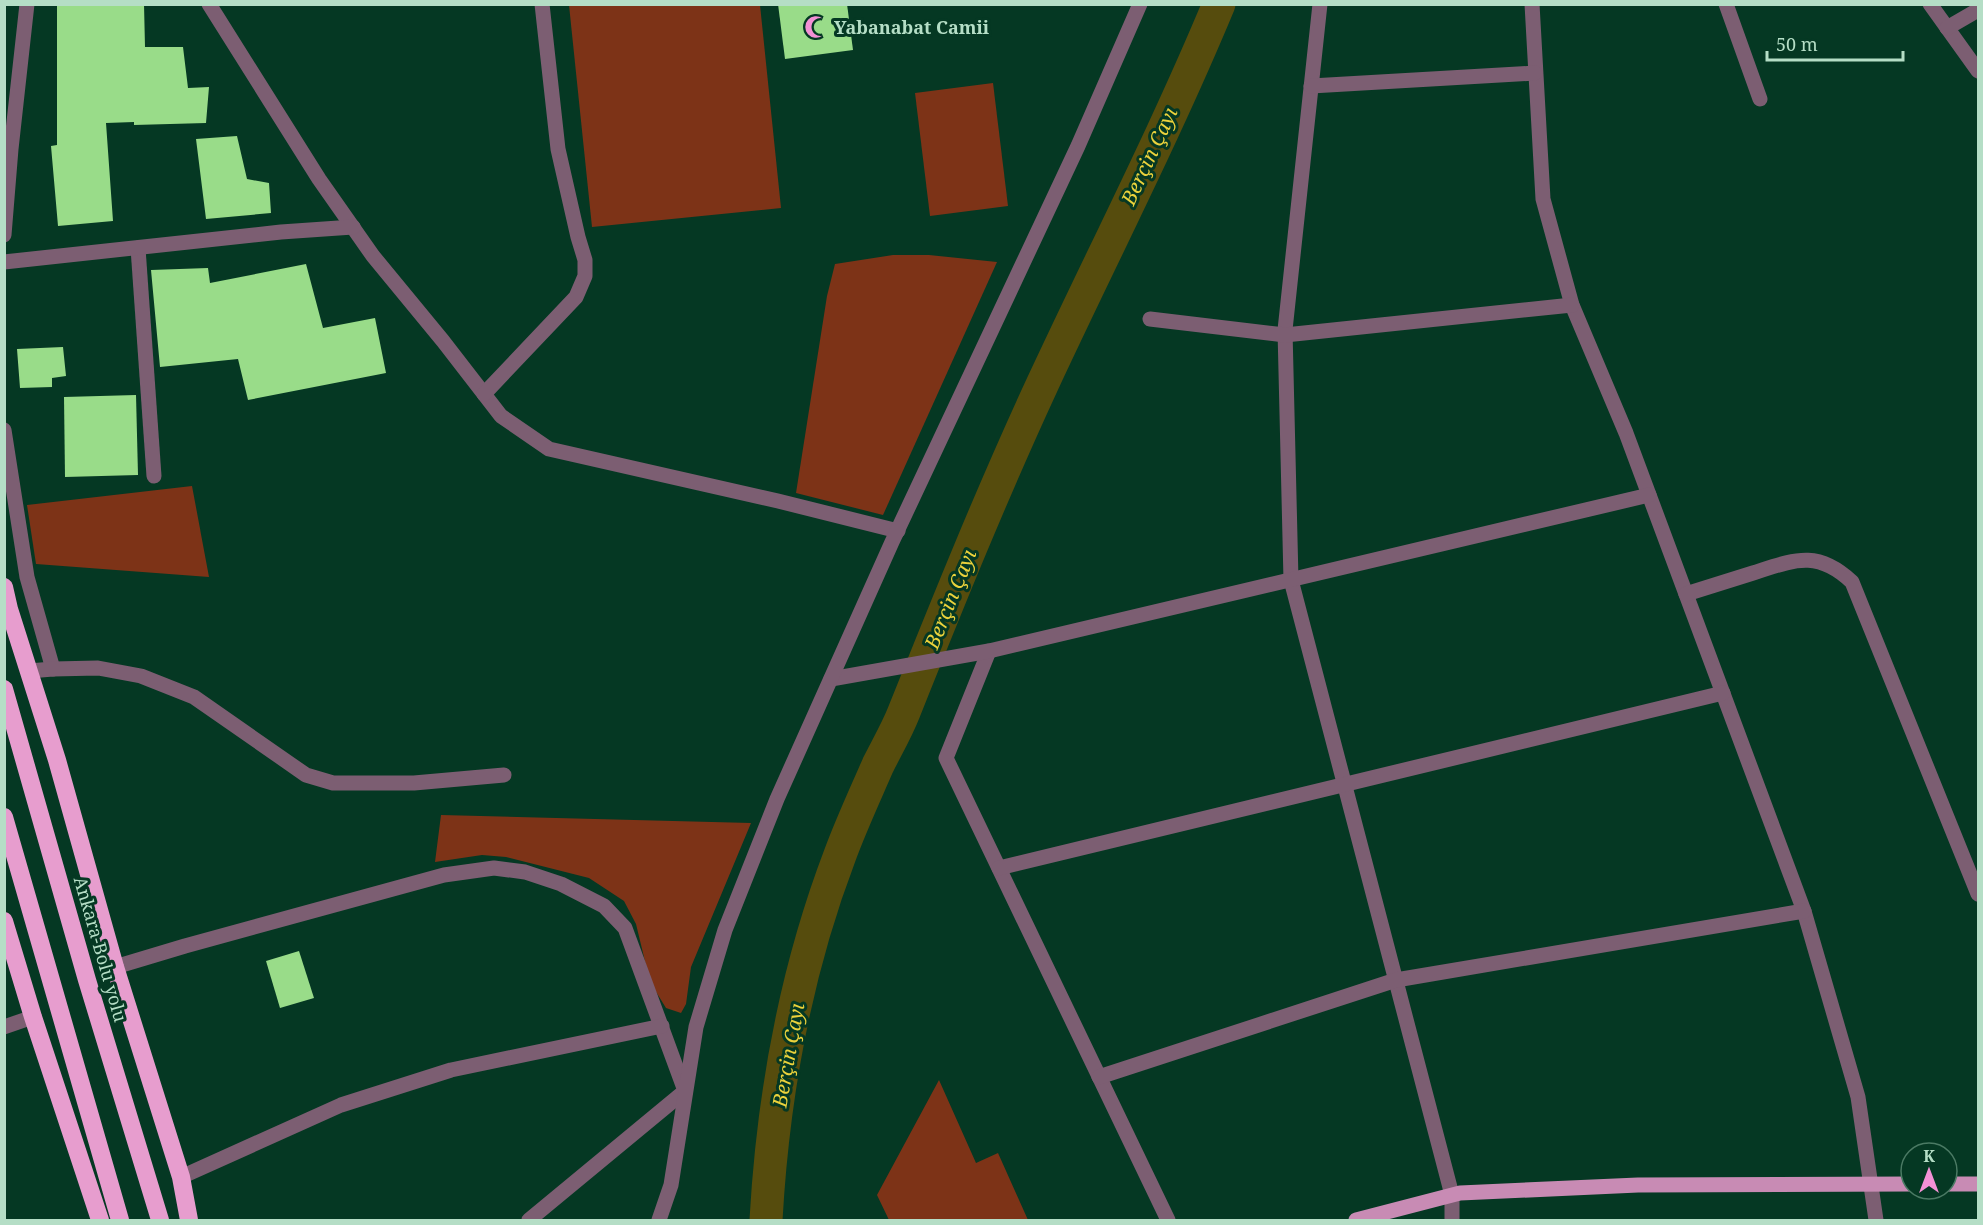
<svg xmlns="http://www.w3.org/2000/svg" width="1983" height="1225" viewBox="0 0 1983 1225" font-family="'Noto Serif',serif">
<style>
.green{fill:#7d3317}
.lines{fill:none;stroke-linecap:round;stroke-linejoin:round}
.river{stroke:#564c0d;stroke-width:33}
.building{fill:#99dc89}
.minor{stroke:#7c5e72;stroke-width:15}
.major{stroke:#c88bb4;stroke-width:15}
.highway{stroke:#e79dce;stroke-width:18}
.labels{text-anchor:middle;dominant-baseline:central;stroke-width:6;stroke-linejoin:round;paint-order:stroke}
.poi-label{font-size:18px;font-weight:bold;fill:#b5dec6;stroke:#053823;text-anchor:start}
.street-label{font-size:18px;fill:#b5dec6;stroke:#053823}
.water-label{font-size:20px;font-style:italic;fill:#ebd23c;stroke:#053823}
</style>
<rect width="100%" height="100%" fill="#053823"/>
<g class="green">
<polygon points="569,5 760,5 781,208 592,227"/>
<polygon points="993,83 1008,206 930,216 915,93"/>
<polygon points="893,255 929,255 997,262 883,515 796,493 827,296 835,264"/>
<polygon points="192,486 209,577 36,564 27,505"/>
<polygon points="441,815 751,823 691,967 686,1004 681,1013 666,1008 650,982 636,924 624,901 589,878 506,857 482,855 435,862"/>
<polygon points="939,1080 976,1163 998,1153 1028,1220 889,1220 877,1195"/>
</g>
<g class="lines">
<path class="river" d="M 766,1220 C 773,1095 795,973 840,855 C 851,825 865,795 878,765 C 887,747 897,730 904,712 C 948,602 992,493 1042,385 C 1101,258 1165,134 1219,4"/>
</g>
<g class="building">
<polygon points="57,4 144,4 145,47 183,47 188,88 209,87 206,123 134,125 134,122 106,123 113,221 58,226 51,146 57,145"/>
<polygon points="778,4 847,4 853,50 785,59"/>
<polygon points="237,136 247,179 269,183 271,213 206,219 196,139"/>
<polygon points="306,264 323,328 375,318 386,373 248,400 238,359 160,367 151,270 208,268 210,283"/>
<polygon points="63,347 66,376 52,378 52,387 20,388 17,349"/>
<polygon points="136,395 138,475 65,477 64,397"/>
<polygon points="299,951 314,998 280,1008 266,961"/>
</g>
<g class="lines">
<g class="minor">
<polyline points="209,4 319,179 373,256 443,341 501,416 549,449 778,501 898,531"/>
<polyline points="1320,4 1285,330 1291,580 1452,1195 1452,1220"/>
<polyline points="1532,4 1543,199 1572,305 1626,433 1804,911 1858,1097 1876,1220"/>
<polyline points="1726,4 1760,99"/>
<polyline points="1930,4 1978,71"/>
<polyline points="1947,28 1978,10"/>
<polyline points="1311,86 1535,73"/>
<polyline points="4,235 11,149 27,4"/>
<polyline points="138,248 154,476"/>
<polyline points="4,262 281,232 353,227"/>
<polyline points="1150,319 1285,335 1572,305"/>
<polyline points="484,394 576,297 585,276 585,260 578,237 558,149 542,4"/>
<polyline points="4,430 27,577 53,669"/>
<path d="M 1686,594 C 1709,587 1731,580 1753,573 C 1794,560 1817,549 1852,582 L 1978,894"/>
<polyline points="989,651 946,758 1168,1220"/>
<polyline points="29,671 53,669 98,668 141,676 194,697 306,775 333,783 414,783 504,775"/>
<polyline points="831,679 989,651 1649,495"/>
<polyline points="999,868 1723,693"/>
<polyline points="115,967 185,946 444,875 494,868 525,872 561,884 604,906 625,928 685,1091 529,1220"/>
<polyline points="4,1027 33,1017"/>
<polyline points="1099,1077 1396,980 1804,911"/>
<polyline points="181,1177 341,1105 451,1070 662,1026"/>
<polyline points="659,1220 671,1185 696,1027 725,930 777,799 892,542 1078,146 1140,4"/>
</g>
<g class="major">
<polyline points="1947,1184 1978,1184"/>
<polyline points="1356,1220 1460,1193 1638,1185 1911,1184"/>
</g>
<g class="highway">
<polyline points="4,587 9,609 57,760 115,967 181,1177 189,1220"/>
<polyline points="4,689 87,980 160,1220"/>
<polyline points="4,817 120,1220"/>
<polyline points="4,921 33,1017 100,1220"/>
</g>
</g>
<defs>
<g id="mosque-bare" transform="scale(1.8)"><path d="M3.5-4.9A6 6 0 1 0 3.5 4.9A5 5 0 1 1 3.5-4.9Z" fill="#f391d5" stroke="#053823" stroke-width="2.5" paint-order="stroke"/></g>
</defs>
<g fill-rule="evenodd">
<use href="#mosque-bare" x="816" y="27"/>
</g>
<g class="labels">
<g class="poi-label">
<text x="834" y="27">Yabanabat Camii</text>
</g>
<g class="street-label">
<text transform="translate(101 949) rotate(74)">Ankara-Bolu yolu</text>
</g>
<g class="water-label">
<text transform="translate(1149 156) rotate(-65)">Berçin Çayı</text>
<text transform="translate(950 599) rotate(-68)">Berçin Çayı</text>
<text transform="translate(788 1055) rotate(-80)">Berçin Çayı</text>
</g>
</g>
<rect width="1983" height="1225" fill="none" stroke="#b5dec6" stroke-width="12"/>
<g transform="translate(1929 1171)"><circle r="28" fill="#053823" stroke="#4b7a64" stroke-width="1.5"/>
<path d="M0-4.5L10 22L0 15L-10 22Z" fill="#f391d5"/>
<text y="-9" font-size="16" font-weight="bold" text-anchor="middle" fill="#b5dec6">K</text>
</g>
<path d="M1767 51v9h136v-9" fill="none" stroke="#b5dec6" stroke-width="3"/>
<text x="1776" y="51" font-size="18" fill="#b5dec6" stroke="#053823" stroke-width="4.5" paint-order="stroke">50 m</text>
</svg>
